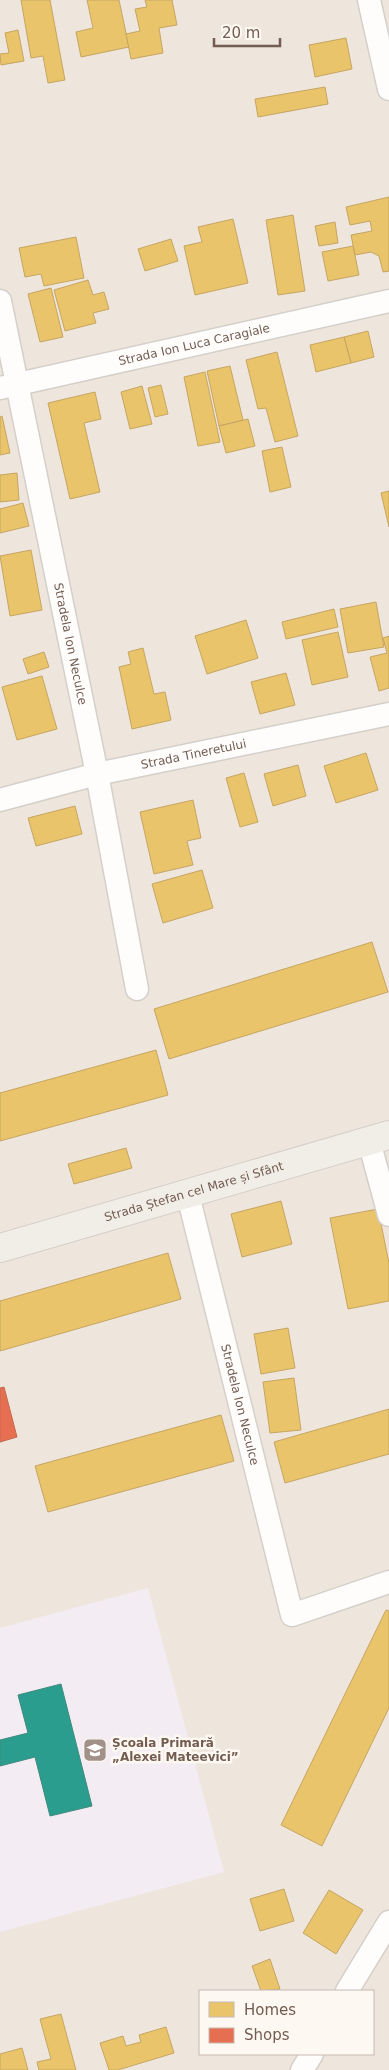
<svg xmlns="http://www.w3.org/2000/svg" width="389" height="2070" viewBox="0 0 389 2070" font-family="'DejaVu Sans',sans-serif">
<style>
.residential{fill:#eee6dd;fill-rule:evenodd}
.education{fill:#f3ecf3}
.homes{fill:#e9c46a;stroke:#c6a562}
.shops{fill:#e76f51;stroke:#c46951}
.schools{fill:#2a9d8f;stroke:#408a7c}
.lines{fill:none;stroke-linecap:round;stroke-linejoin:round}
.minor-casing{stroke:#d4cfc9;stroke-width:25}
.major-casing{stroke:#d5cec9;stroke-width:30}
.minor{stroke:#fefdfc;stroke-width:22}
.major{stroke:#f1ede7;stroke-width:28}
.labels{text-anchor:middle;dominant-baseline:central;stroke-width:5;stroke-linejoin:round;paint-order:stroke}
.street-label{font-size:12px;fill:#735c51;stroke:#fdf8f1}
.poi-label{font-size:12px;font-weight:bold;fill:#735c51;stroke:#fdf8f1;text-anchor:start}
</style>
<rect width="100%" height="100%" fill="#f6f3ee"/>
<path class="residential" d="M 0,0 L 389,0 L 389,2070 L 0,2070 ZM 200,1991 L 373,1991 L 373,2054 L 200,2054 Z"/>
<polygon class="education" points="148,1588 224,1872 0,1932 0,1628"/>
<g class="homes">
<polygon points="21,0 50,0 65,80 48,83 43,56 31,58"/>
<polygon points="87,0 119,0 129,47 81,57 76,32 93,28"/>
<polygon points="145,0 172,0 177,25 159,28 163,53 131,59 126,34 140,31 135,9 147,7"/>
<polygon points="18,30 24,61 1,65 0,54 9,53 5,33"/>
<polygon points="346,38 352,69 315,77 309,45"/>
<polygon points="325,87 328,104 258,117 255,99"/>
<polygon points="389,197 389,271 383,272 379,256 371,252 355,255 351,235 372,231 370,221 350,225 346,207"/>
<polygon points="293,215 305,291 278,295 266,220"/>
<polygon points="233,219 248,283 195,295 184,246 202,242 198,227"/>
<polygon points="335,222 338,243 319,246 315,226"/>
<polygon points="76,237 84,278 44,286 41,274 25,277 19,248"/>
<polygon points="171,239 178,261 145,271 138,249"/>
<polygon points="353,246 359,275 328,281 322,252"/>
<polygon points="88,280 93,295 104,292 109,309 93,313 96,323 65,331 54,290"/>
<polygon points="51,288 63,337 40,342 28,294"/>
<polygon points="368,331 374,357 351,363 344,337"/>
<polygon points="344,337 351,363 316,372 310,345"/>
<polygon points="277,352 298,436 275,442 266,408 258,409 246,360"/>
<polygon points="230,366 243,420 219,426 207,371"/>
<polygon points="205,372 220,442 198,446 184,377"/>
<polygon points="161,385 168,414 155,417 148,388"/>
<polygon points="142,386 152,424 130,429 121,392"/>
<polygon points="95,392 101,419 84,423 100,492 70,499 48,403"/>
<polygon points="2,416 10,453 0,455 0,417"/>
<polygon points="248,419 255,446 226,453 219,426"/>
<polygon points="282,447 291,487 270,492 262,451"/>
<polygon points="17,473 19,500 0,502 0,475"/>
<polygon points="389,491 389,527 381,493"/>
<polygon points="23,503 29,526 0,533 0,509"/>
<polygon points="31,550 42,610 10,616 0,556"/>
<polygon points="376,602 384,647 348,653 340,609"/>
<polygon points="334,609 338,627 286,639 282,622"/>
<polygon points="246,620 258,658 207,674 195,636"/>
<polygon points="338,632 348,677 312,685 302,640"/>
<polygon points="389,636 389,688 379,691 370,657 387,653 383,638"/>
<polygon points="143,648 154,694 165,692 171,720 132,729 119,667 131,664 128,652"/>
<polygon points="44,652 49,667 28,674 23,659"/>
<polygon points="286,673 295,705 260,714 251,682"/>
<polygon points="42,676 57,729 17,740 2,687"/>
<polygon points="366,753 378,790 336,803 324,766"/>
<polygon points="298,765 306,796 273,806 264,774"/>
<polygon points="244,773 258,822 240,827 226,778"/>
<polygon points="193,800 201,838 187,841 193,865 154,874 140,812"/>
<polygon points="75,806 82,834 36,846 28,818"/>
<polygon points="202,870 213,908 163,923 152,884"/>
<polygon points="372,942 388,992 169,1059 154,1009"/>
<polygon points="156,1050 168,1095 0,1141 0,1093"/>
<polygon points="126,1148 132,1168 74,1184 68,1164"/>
<polygon points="281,1201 292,1244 242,1257 231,1214"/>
<polygon points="378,1209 389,1263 389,1301 348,1309 330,1218"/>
<polygon points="168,1253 181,1299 0,1351 0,1301"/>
<polygon points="288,1328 295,1368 261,1374 254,1334"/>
<polygon points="294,1378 301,1430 270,1433 263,1382"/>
<polygon points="389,1409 389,1454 285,1483 274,1442"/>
<polygon points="221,1415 234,1461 48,1512 35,1466"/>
<polygon points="386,1610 389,1611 389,1708 322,1846 281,1825"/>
<polygon points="284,1889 294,1921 260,1931 250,1899"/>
<polygon points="329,1890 363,1910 336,1954 303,1933"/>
<polygon points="270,1959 280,1989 261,1991 252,1966"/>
<polygon points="61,2014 76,2070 39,2070 37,2062 51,2059 40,2019"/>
<polygon points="166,2027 174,2053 118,2070 109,2070 100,2043 123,2036 126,2046 141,2042 139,2035"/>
<polygon points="22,2048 28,2070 0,2070 0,2054"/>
</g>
<polygon class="shops" points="4,1387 17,1437 0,1442 0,1388"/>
<polygon class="schools" points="61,1684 92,1806 50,1816 35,1757 0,1766 0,1740 28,1733 18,1695"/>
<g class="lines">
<g class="minor-casing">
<g id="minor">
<polyline points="369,0 389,89"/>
<path id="s1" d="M 0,301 L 97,774 L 137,989"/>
<path id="s2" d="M 0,388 L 389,301"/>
<path id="s3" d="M 0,800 L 97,774 L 389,714"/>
<polyline points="369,1141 389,1215"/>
<path id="s4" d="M 188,1195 L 292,1615 L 389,1582"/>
<polyline points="347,1991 389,1922"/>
<polyline points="302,2070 312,2054"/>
</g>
</g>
<g class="major-casing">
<g id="major">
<path id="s5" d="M 0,1248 L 389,1135"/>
</g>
</g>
<use href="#minor" class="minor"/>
<use href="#major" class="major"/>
</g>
<defs>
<g id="school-square" transform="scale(1.25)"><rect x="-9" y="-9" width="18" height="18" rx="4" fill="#a19188" stroke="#fdf8f1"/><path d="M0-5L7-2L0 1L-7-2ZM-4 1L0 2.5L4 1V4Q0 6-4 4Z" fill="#fff"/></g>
</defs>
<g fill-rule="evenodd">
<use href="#school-square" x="95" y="1750"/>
</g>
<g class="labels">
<g class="street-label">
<text stroke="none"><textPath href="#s2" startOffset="199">Strada Ion Luca Caragiale</textPath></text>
<text stroke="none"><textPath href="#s1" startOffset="350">Stradela Ion Neculce</textPath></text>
<text stroke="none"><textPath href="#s3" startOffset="199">Strada Tineretului</textPath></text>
<text stroke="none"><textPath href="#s5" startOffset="202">Strada Ștefan cel Mare și Sfânt</textPath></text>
<text stroke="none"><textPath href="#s4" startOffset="216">Stradela Ion Neculce</textPath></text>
</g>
<g class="poi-label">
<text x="112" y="1743">Școala Primară<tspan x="112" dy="14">„Alexei Mateevici”</tspan></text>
</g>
</g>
<rect x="199" y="1990" width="175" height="65" fill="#fdf8f1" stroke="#c6bab1"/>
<rect x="209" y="2002" width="25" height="15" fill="#e9c46a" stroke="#c6bab1"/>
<text x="244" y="2015" font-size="15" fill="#735c51">Homes</text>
<rect x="209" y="2028" width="25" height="15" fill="#e76f51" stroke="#c6bab1"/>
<text x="244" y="2040" font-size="15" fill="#735c51">Shops</text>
<path d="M214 38v8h66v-8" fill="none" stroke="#735c51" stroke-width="2.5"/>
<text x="222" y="38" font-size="15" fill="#735c51" stroke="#fdf8f1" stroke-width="4" paint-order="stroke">20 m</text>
</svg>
